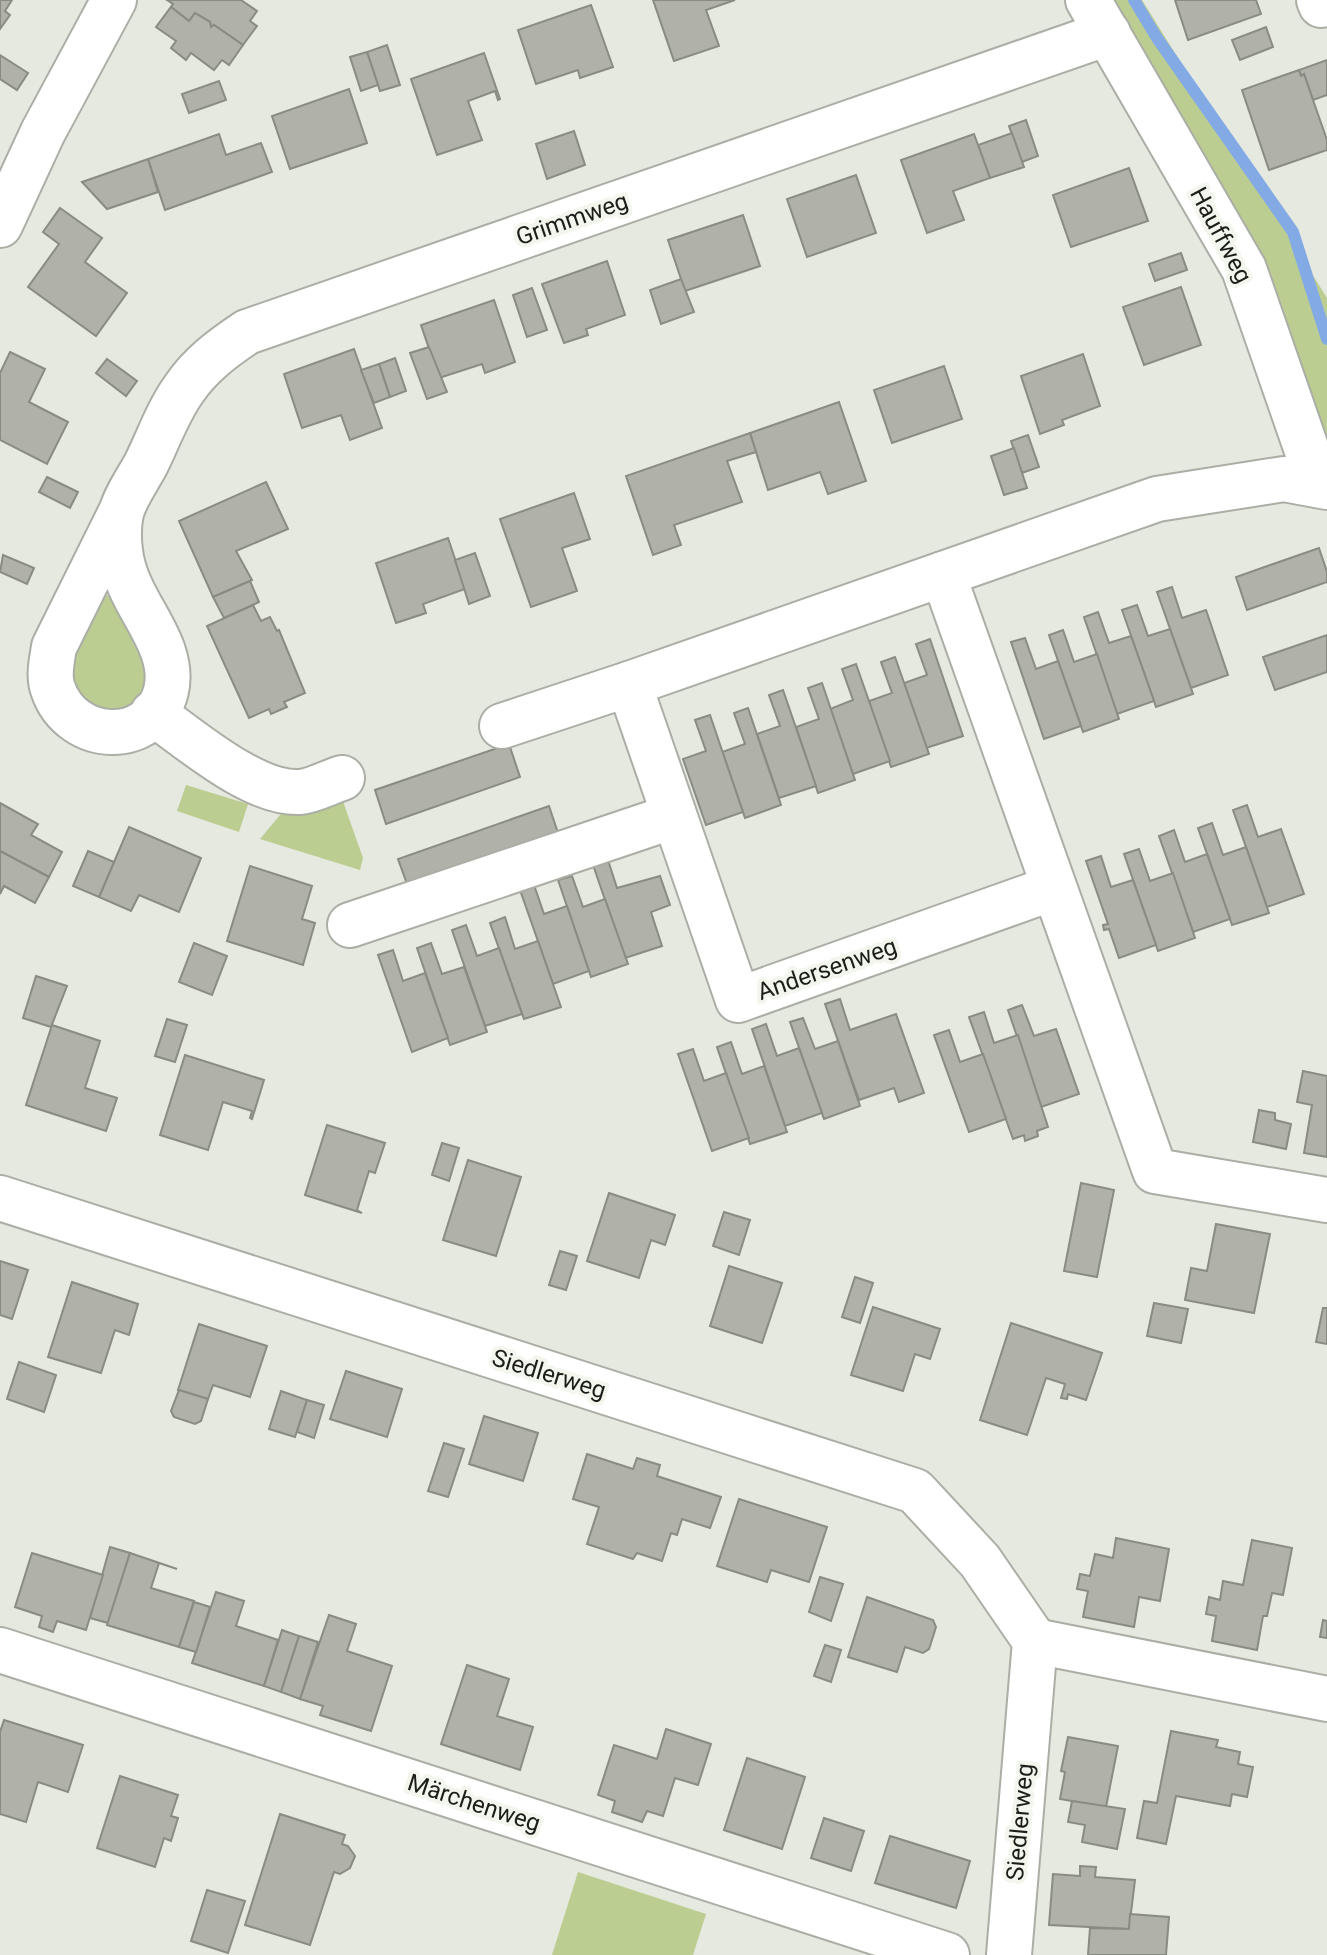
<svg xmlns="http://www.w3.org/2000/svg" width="1327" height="1955" viewBox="0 0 1327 1955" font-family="Roboto,sans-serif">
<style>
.green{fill:#bccd91}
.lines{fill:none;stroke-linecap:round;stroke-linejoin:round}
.stream{stroke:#84aae5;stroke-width:12}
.building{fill:#b0b2a9;stroke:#898c83;stroke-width:2}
.minor-casing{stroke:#abaea5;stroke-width:48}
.minor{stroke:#fff;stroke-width:44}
.labels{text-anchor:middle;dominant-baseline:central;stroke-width:8;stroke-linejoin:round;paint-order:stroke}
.street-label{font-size:24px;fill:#1c1d19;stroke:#f3f6ec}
</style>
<rect width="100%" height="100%" fill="#e5e9df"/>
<g class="green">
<polygon points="1109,0 1142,0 1327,298 1327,453 1259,258 1233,205"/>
<path d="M 102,594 L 123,600 C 138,643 167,682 120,714 L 77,705 L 66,661 Z"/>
<polygon points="186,785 248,804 239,832 177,811"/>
<polygon points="339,790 363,858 360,870 260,839 285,809"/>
<polygon points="578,1872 706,1914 693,1955 552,1955"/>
</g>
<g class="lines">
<polyline class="stream" points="1134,0 1157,38 1293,232 1327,339"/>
</g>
<g class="building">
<polygon points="0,0 12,0 5,11 10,15 0,29"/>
<polygon points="167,0 241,0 257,11 250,21 257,26 243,45 214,25 211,27 210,22 195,13 189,21 171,7 173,4"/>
<polygon points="653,0 735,0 706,10 719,46 674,61"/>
<polygon points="1175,0 1256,0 1261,14 1188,40"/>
<polygon points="591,5 613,67 580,78 578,70 536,84 518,30"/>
<polygon points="171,7 189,21 195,13 210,22 211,27 214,25 243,45 229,65 222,60 214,70 191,53 186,60 171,48 176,41 156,27"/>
<polygon points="1266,27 1273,47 1240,60 1232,40"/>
<polygon points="387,45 400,85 380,91 367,52"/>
<polygon points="367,52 378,85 361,91 350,57"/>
<polygon points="484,53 500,99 498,100 495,91 468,101 482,140 437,155 411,79"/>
<polygon points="0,55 28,73 17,90 0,79"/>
<polygon points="1327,60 1327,95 1313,100 1304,74 1301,76 1299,70"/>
<polygon points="1299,70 1301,76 1304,74 1313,100 1327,140 1327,150 1269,170 1242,90"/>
<polygon points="219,81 226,100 189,113 182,94"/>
<polygon points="349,89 367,143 290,169 272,116"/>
<polygon points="1026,120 1038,156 1022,162 1009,126"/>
<polygon points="574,131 585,165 547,179 536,144"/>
<polygon points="1012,133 1024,167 990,178 978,145"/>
<polygon points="219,134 226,155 261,143 272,172 165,210 148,159"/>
<polygon points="974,134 990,178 953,191 964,220 927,233 901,160"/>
<polygon points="148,159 158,192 107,209 82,182"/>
<polygon points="1129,168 1148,221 1071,247 1053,195"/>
<polygon points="856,175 876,233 807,257 787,199"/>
<polygon points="60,208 102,238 85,262 127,293 96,336 28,287 59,244 43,232"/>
<polygon points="743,215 760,266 685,291 668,240"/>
<polygon points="1181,253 1187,270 1155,281 1149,264"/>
<polygon points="607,261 625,315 586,329 588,335 564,343 542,284"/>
<polygon points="681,279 694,312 661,324 650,290"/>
<polygon points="1181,287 1201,345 1144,365 1123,307"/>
<polygon points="532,288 547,330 527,337 513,295"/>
<polygon points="494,300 515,362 485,373 482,364 439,378 421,325"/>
<polygon points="429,347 447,392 427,399 410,353"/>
<polygon points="354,349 382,428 350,440 341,415 302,428 284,374"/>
<polygon points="10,352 45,369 29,402 68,422 47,464 0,440 0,373"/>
<polygon points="1083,354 1100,406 1062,420 1064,425 1040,434 1021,376"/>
<polygon points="395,358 406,391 390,397 379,364"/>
<polygon points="107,359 137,381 126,396 96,373"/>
<polygon points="379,364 390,397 374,403 361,370"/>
<polygon points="944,366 962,419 892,443 874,390"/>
<polygon points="839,402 866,481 828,494 820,472 768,490 750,433"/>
<polygon points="750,433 756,452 727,461 742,502 674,525 681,545 653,555 626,476"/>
<polygon points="1028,435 1039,467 1022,473 1011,441"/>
<polygon points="1014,448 1027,488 1004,495 991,456"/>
<polygon points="47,477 78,492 70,508 39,492"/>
<polygon points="266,482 288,529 236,551 252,580 213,597 179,521"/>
<polygon points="574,493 590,539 562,548 577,591 531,607 500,519"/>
<polygon points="448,538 465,589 423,604 426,613 396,623 376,563"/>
<polygon points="1319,548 1327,572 1327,582 1247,610 1236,577"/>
<polygon points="475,553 490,596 469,604 455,560"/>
<polygon points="3,555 34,568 27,584 0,572"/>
<polygon points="250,581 259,602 224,618 213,597"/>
<polygon points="1172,587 1182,618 1206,610 1228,675 1191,688 1157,592"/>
<polygon points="253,605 261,621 270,617 277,631 279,630 305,693 284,702 287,707 271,714 269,709 249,718 207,626"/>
<polygon points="1137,605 1148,636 1170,629 1193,694 1156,707 1122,610"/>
<polygon points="1098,612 1109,643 1131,636 1154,701 1117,714 1084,617"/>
<polygon points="1063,630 1074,662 1097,654 1119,719 1083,732 1049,635"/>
<polygon points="1327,635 1327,672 1275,690 1263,657"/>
<polygon points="1025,638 1036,669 1058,661 1081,726 1044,739 1011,642"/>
<polygon points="930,639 963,736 926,748 904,683 927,675 916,644"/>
<polygon points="895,657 929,754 891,767 869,701 892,693 881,662"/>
<polygon points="856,664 890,761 853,774 830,709 853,700 842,669"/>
<polygon points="822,683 855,780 818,793 796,727 819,719 808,688"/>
<polygon points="783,690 816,786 779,798 757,734 780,726 769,695"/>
<polygon points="748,708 781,805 745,818 722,752 745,744 734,713"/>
<polygon points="710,715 743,812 706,825 683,759 706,751 695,720"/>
<polygon points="509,744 520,777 386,824 375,790"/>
<polygon points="0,803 38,824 31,835 62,852 49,877 0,851"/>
<polygon points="1247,805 1258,837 1281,829 1304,894 1267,907 1233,810"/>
<polygon points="549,806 560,839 410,892 398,859"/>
<polygon points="1212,823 1223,855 1246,847 1269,913 1232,925 1198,828"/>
<polygon points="129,827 201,858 179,912 139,895 131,911 99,897"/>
<polygon points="1174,830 1185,862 1207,854 1230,919 1193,932 1159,836"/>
<polygon points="1139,849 1150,881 1173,873 1195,938 1158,951 1124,854"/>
<polygon points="0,851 49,877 35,903 4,886 0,894"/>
<polygon points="88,851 114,862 99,897 73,886"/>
<polygon points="1101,856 1111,887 1133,880 1156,945 1119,958 1109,929 1104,930 1103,925 1108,924 1086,861"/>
<polygon points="607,857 617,888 660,876 670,905 651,912 662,946 625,958 592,862"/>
<polygon points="250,866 312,886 302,919 315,923 303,965 227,941"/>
<polygon points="572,876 583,907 605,899 628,964 591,977 558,880"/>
<polygon points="533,882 544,914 567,906 589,971 553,984 519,887"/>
<polygon points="505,917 515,949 538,941 561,1007 524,1019 490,923"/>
<polygon points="466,925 477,956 499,948 522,1014 485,1026 452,930"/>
<polygon points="194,943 227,956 212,995 179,982"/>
<polygon points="431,943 442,974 464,967 487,1032 450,1045 417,948"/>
<polygon points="393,950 403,981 425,973 448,1038 412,1052 378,955"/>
<polygon points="36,976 67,986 51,1027 23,1018"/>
<polygon points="840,999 850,1030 896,1014 924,1093 899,1102 894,1088 859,1100 825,1004"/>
<polygon points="1022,1005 1034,1036 1056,1029 1079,1094 1041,1107 1008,1010"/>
<polygon points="984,1012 994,1043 1018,1035 1048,1127 1037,1131 1038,1136 1025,1141 1024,1135 1013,1139 969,1017"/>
<polygon points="803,1018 815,1049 838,1041 860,1106 824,1119 790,1022"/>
<polygon points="167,1019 187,1025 175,1062 155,1056"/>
<polygon points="766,1024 777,1056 799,1048 822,1113 785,1126 752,1029"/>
<polygon points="52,1025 100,1041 85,1088 117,1098 106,1131 26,1105"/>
<polygon points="949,1030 960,1062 983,1054 1006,1119 969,1132 934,1035"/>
<polygon points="731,1042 742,1074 764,1066 787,1132 750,1144 717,1047"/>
<polygon points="693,1049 704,1081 726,1073 749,1138 712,1151 678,1054"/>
<polygon points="185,1055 264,1080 252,1119 250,1118 252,1111 223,1102 208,1150 160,1135"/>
<polygon points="1303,1071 1327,1076 1327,1157 1304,1153 1312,1105 1297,1102"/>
<polygon points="1259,1110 1275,1113 1275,1120 1291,1124 1286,1149 1253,1142"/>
<polygon points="327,1125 385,1143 375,1173 369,1171 357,1210 362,1213 305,1195"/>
<polygon points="442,1143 459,1148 449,1181 432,1175"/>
<polygon points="468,1160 521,1177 496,1256 443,1240"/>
<polygon points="1081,1183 1114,1190 1097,1277 1064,1271"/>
<polygon points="609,1193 675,1215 665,1245 651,1240 639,1278 587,1261"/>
<polygon points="724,1212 750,1220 739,1255 713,1246"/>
<polygon points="1216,1224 1270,1234 1254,1313 1185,1300 1191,1268 1207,1271"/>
<polygon points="560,1251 577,1256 566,1290 549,1285"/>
<polygon points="0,1261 28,1270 12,1319 0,1315"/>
<polygon points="729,1266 782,1283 762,1343 710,1326"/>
<polygon points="855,1277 873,1283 860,1323 842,1317"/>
<polygon points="72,1282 138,1304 129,1335 115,1330 101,1373 48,1357"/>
<polygon points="1154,1303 1188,1309 1181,1343 1147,1336"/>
<polygon points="873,1307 940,1329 930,1359 915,1354 903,1391 851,1375"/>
<polygon points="1323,1308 1327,1308 1327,1344 1316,1342"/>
<polygon points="1011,1323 1102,1353 1086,1400 1068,1394 1067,1399 1061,1398 1065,1384 1046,1378 1027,1435 980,1420"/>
<polygon points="199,1324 267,1346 250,1397 213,1385 208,1399 178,1390"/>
<polygon points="19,1362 56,1375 44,1412 7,1399"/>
<polygon points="346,1371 402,1389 387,1437 330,1419"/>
<polygon points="179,1390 208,1399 201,1421 195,1424 174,1417 171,1411"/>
<polygon points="281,1391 307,1400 295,1437 269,1429"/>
<polygon points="307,1400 324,1405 314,1438 297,1432"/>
<polygon points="484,1416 538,1433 523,1481 469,1464"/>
<polygon points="444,1443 464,1449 448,1497 428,1491"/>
<polygon points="587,1454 633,1469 637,1458 660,1465 657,1476 721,1497 710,1528 682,1519 677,1535 671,1533 662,1561 637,1553 633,1559 587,1544 599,1507 573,1499"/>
<polygon points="739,1499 827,1527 809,1582 771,1570 767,1582 717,1566"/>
<polygon points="1116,1538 1169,1549 1160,1601 1139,1597 1134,1627 1083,1617 1088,1591 1077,1589 1080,1574 1090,1576 1095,1554 1113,1558"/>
<polygon points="1252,1540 1292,1548 1283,1595 1272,1593 1267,1616 1263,1616 1257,1650 1212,1641 1216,1616 1206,1614 1209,1597 1220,1600 1223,1581 1243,1585"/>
<polygon points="110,1547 130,1553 108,1623 90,1618"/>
<polygon points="32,1553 103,1575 86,1630 57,1621 53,1632 39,1627 42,1616 15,1607"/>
<polygon points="130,1553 177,1569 159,1563 151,1588 194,1601 179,1647 107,1625"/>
<polygon points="820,1577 843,1584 831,1621 809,1612"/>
<polygon points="216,1592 244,1601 236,1626 278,1640 264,1686 192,1663"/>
<polygon points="867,1597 933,1620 936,1627 929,1649 923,1653 905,1647 897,1672 848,1657"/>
<polygon points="194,1602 210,1607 196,1652 179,1647"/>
<polygon points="329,1615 356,1624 347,1651 392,1666 371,1731 320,1715 323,1706 300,1699"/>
<polygon points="1323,1620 1327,1621 1327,1638 1320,1637"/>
<polygon points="282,1630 299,1636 281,1692 264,1686"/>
<polygon points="299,1636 318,1642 300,1699 281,1692"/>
<polygon points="825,1645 841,1650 831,1682 814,1676"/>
<polygon points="467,1665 509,1679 497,1716 533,1727 520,1770 441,1744"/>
<polygon points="4,1720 83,1745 68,1792 38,1782 26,1822 0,1814 0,1732"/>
<polygon points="666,1729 711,1744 698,1785 675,1778 663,1816 647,1811 642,1822 612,1812 615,1801 598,1795 614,1745 657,1759"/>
<polygon points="1171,1731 1218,1740 1216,1747 1240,1752 1238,1764 1253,1767 1247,1797 1232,1794 1230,1806 1176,1796 1166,1844 1137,1838 1144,1801 1157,1803"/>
<polygon points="1068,1737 1118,1746 1106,1807 1060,1799 1065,1772 1061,1771"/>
<polygon points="747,1758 805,1777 782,1849 724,1830"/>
<polygon points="120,1776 178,1795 171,1816 178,1818 171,1841 164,1838 155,1867 97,1848"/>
<polygon points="1072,1801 1125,1809 1117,1849 1082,1842 1085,1825 1068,1822"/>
<polygon points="280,1814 345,1835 342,1844 348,1846 355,1856 350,1868 340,1874 334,1872 310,1945 245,1925"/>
<polygon points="824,1818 864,1831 851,1871 811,1858"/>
<polygon points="890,1836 970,1861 956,1908 875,1883"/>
<polygon points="1080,1866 1096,1867 1095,1877 1135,1880 1129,1929 1049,1925 1053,1874 1080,1876"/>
<polygon points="207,1890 245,1901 228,1953 191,1941"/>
<polygon points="1130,1914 1169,1917 1166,1955 1088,1955 1090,1928 1129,1929"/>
</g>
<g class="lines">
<g class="minor-casing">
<g id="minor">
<polyline points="1088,0 1244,269 1319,485"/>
<polyline points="1319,0 1321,5"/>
<polyline points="0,225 43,132 114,0"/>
<path d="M 121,512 L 54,647 C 52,660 48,676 53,689 C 72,745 152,747 166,691 C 176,648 137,612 125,573 C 119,556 117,531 121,513 C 125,497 138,479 146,464 C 158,440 168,411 184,389 C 200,365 223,348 247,332 L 1108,33"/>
<polyline points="943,574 1155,1171 1327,1200"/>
<polyline points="629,684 738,1000 1053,888"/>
<path d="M 153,713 C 190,739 254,795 300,792 C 313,791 329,782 342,778"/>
<polyline points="502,726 629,684 1157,499 1284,479 1327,487"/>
<polyline points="350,925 674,816"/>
<polyline points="0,1198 915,1491 980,1561 1035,1641 1009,1955"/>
<polyline points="1035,1641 1327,1699"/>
<polyline points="0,1650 947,1955"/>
</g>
</g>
<use href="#minor" class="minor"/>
</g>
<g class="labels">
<g class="street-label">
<text transform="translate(572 219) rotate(-19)">Grimmweg</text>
<text transform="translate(1221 235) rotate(62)">Hauffweg</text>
<text transform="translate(827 969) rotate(-19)">Andersenweg</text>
<text transform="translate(549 1374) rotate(17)">Siedlerweg</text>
<text transform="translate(474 1803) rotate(18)">Märchenweg</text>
<text transform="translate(1020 1822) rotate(-85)">Siedlerweg</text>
</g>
</g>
</svg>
